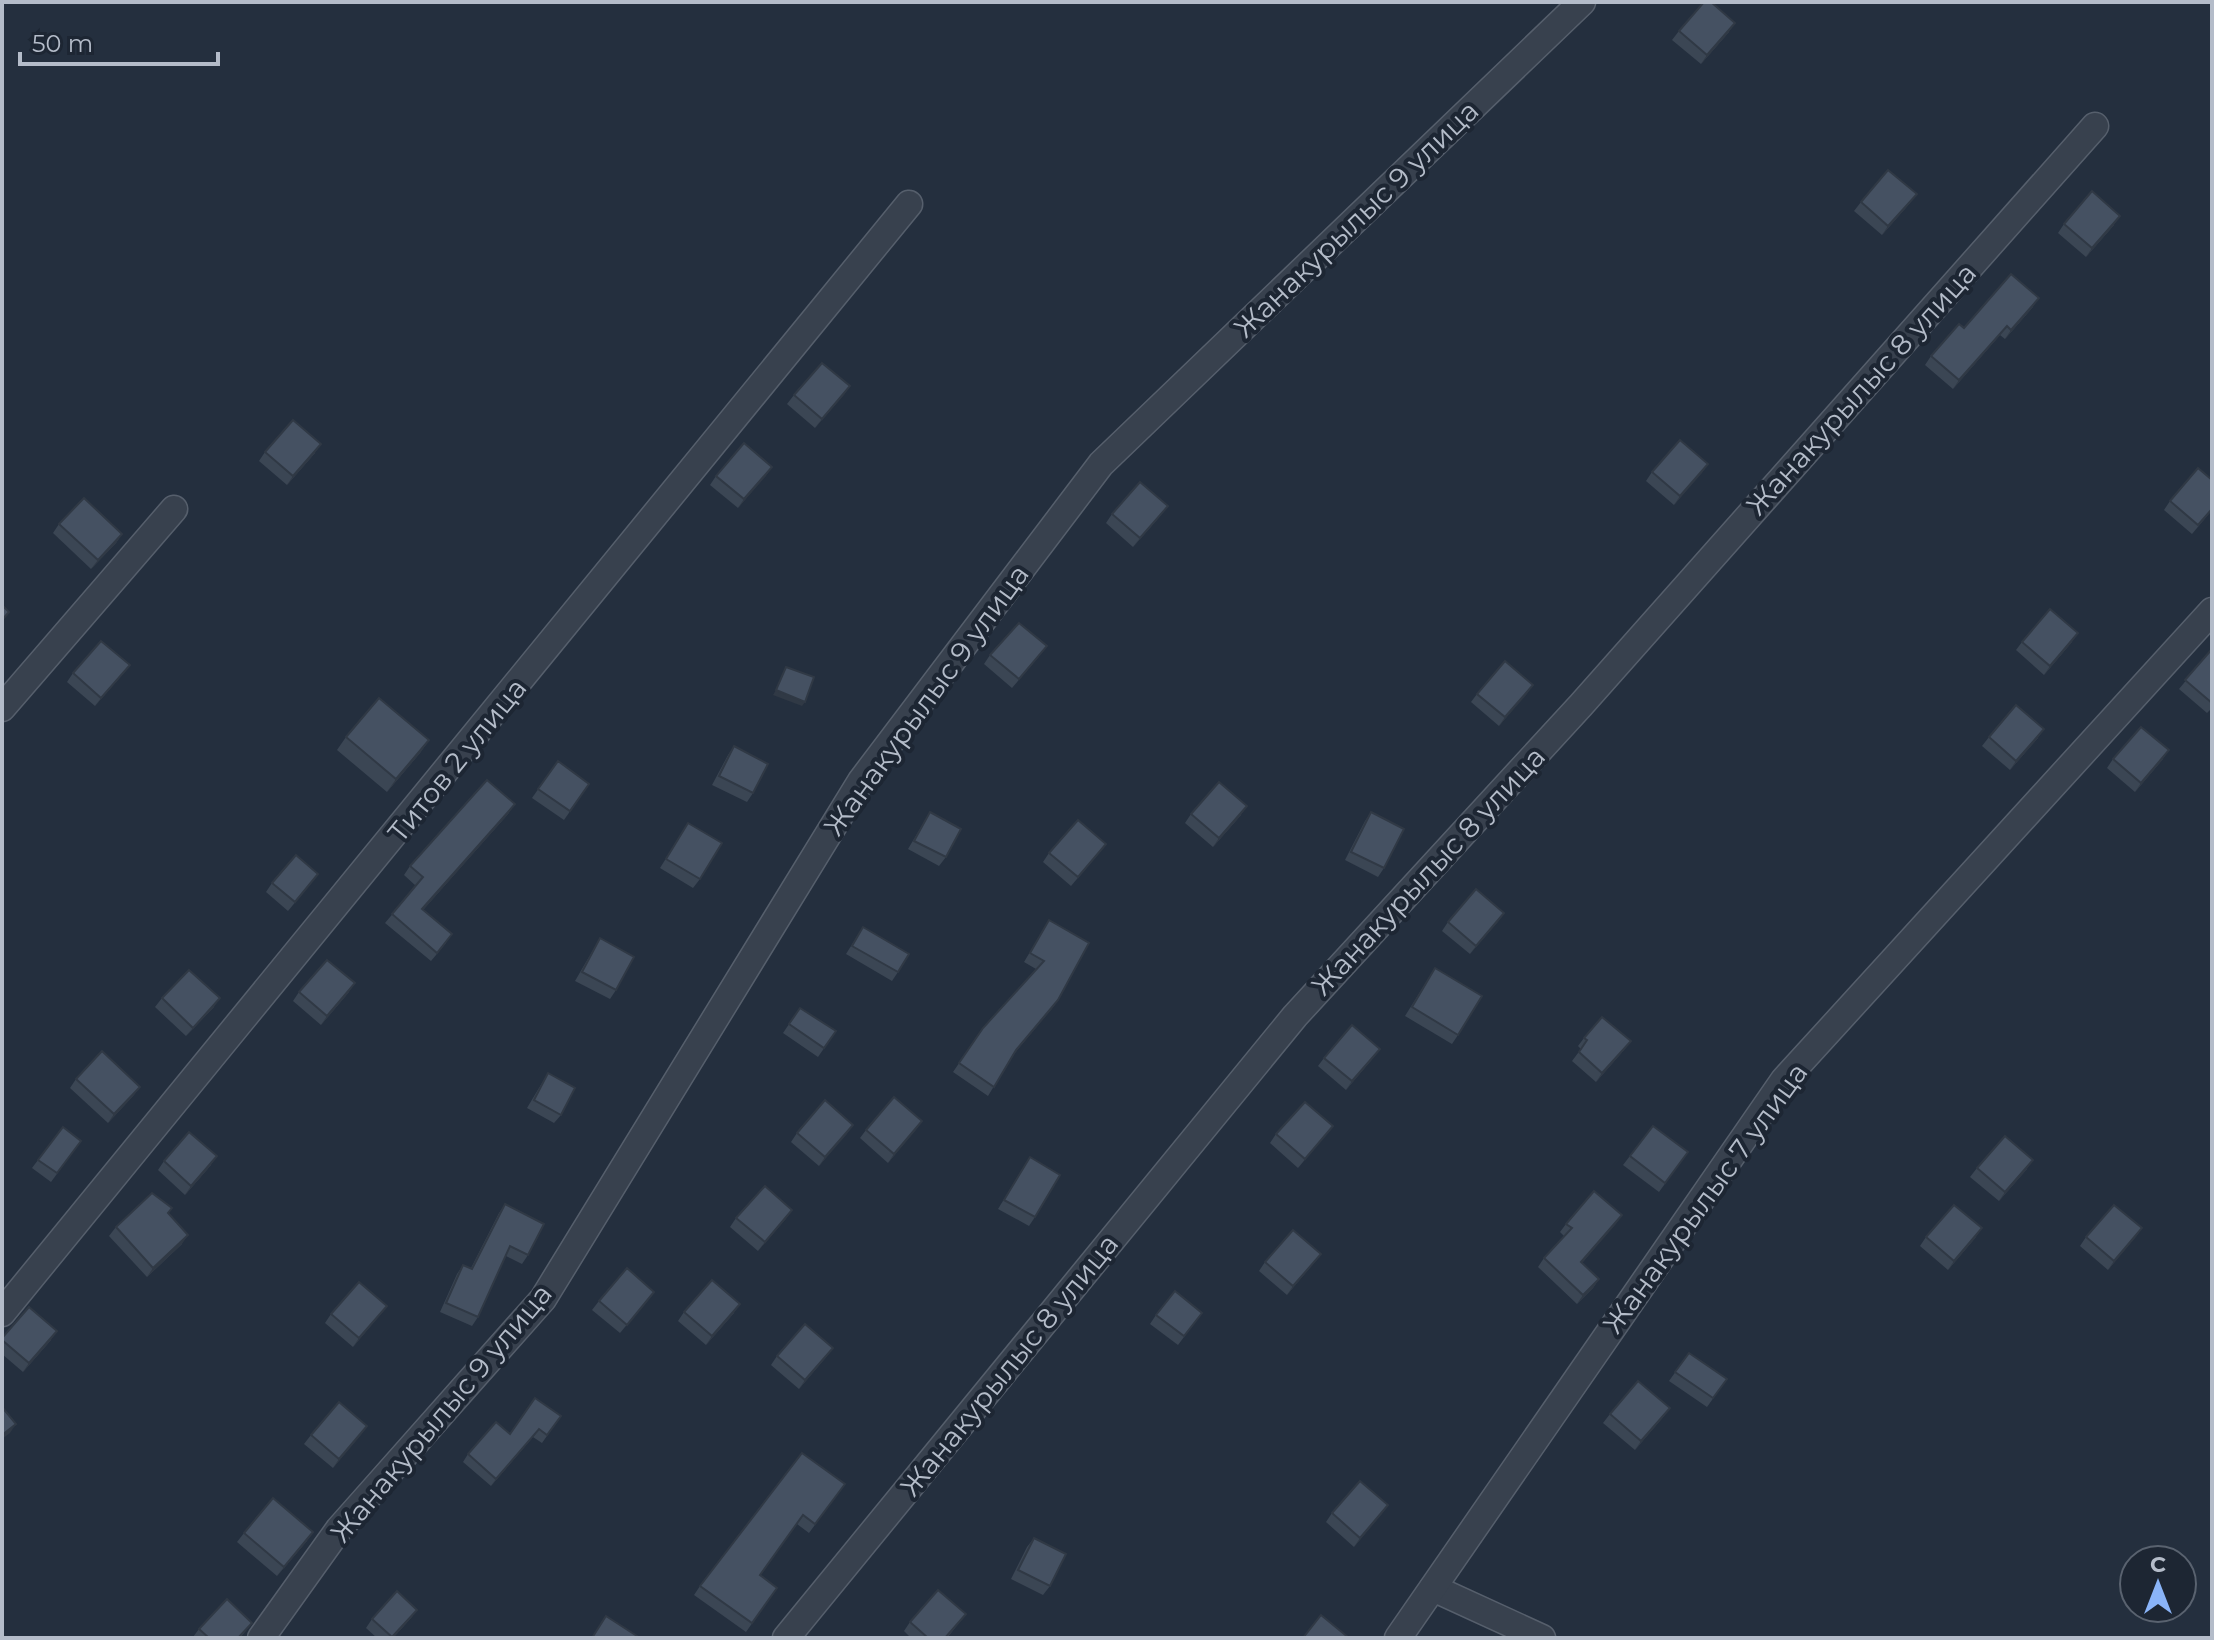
<svg xmlns="http://www.w3.org/2000/svg" width="2214" height="1640" viewBox="0 0 2214 1640" font-family="Montserrat,sans-serif">
<style>
.lines{fill:none;stroke-linecap:round;stroke-linejoin:round}
.minor-casing{stroke:#565f6c;stroke-width:29}
.minor{stroke:#38414e;stroke-width:26}
.wall{fill:#3b4654}
.shaded-wall{fill:#303945}
.building{fill:#455162;stroke:#303945;stroke-width:2}
.labels{text-anchor:middle;dominant-baseline:central;stroke-width:8;stroke-linejoin:round;paint-order:stroke}
.street-label{font-size:28px;fill:#b4bcc9;stroke:#1d2633}
</style>
<rect width="100%" height="100%" fill="#242f3e"/>
<g class="lines">
<g class="minor-casing">
<g id="minor">
<polyline points="2,708 174,509"/>
<polyline points="2,1313 909,204"/>
<polyline points="1433,1588 1542,1638"/>
<polyline points="261,1638 339,1529 543,1299 861,781 1101,464 1582,2"/>
<polyline points="786,1638 1295,1016 1581,705 2095,126"/>
<polyline points="1398,1638 1784,1080 2212,611"/>
</g>
</g>
<use href="#minor" class="minor"/>
</g>
<g class="wall">
<polygon points="1679,31 1729,32 1701,64 1672,40"/>
<polygon points="1861,202 1910,203 1882,235 1854,211"/>
<polygon points="2064,224 2114,225 2086,257 2058,233"/>
<polygon points="2033,307 2005,339 2000,335 1953,389 1925,365 1931,356 1964,328"/>
<polygon points="850,386 815,428 787,404 794,395"/>
<polygon points="265,452 315,453 287,485 259,461"/>
<polygon points="1708,464 1674,505 1646,481 1652,472"/>
<polygon points="772,467 738,508 710,485 716,476"/>
<polygon points="2212,480 2212,510 2192,534 2164,510 2170,501"/>
<polygon points="1112,514 1161,515 1133,547 1106,523"/>
<polygon points="59,524 122,534 116,543 91,569 53,533"/>
<polygon points="2022,642 2072,642 2044,675 2016,650"/>
<polygon points="2212,649 2212,708 2207,713 2179,689"/>
<polygon points="990,655 1040,655 1012,688 984,664"/>
<polygon points="130,665 95,706 67,682 73,673"/>
<polygon points="1533,685 1499,726 1471,702 1477,694"/>
<polygon points="346,737 429,740 420,753 387,792 337,750"/>
<polygon points="1989,737 2038,738 2010,770 1982,746"/>
<polygon points="734,746 753,793 747,802 712,785 728,755"/>
<polygon points="2113,759 2163,759 2135,792 2107,768"/>
<polygon points="558,761 589,784 564,820 532,798"/>
<polygon points="930,812 946,857 939,866 908,849"/>
<polygon points="1371,812 1384,868 1378,877 1345,860 1365,821"/>
<polygon points="509,813 423,910 446,943 431,961 385,923 416,886 404,875 410,866"/>
<polygon points="1191,814 1241,815 1213,847 1185,823"/>
<polygon points="688,823 700,879 693,888 660,868"/>
<polygon points="1049,853 1099,853 1071,886 1043,862"/>
<polygon points="312,882 288,911 266,892 272,883"/>
<polygon points="1504,913 1470,954 1442,931 1448,922"/>
<polygon points="1049,920 1058,1000 1013,1055 988,1096 953,1072 983,1028 1036,969 1024,962"/>
<polygon points="863,927 898,972 892,981 846,954"/>
<polygon points="600,938 616,990 610,999 575,981"/>
<polygon points="1435,968 1458,1035 1452,1044 1405,1016"/>
<polygon points="299,992 349,992 321,1025 293,1001"/>
<polygon points="162,998 214,1007 186,1036 155,1007"/>
<polygon points="800,1008 836,1031 818,1057 783,1033"/>
<polygon points="1584,1038 1624,1050 1596,1082 1572,1061 1581,1049 1578,1046"/>
<polygon points="1324,1058 1373,1058 1346,1090 1318,1066"/>
<polygon points="548,1073 561,1115 554,1123 527,1108"/>
<polygon points="76,1079 140,1087 133,1096 108,1123 70,1088"/>
<polygon points="922,1121 888,1163 860,1138 866,1130"/>
<polygon points="853,1125 819,1166 791,1142 797,1133"/>
<polygon points="1333,1126 1298,1168 1270,1143 1276,1134"/>
<polygon points="1653,1126 1688,1152 1659,1192 1623,1165"/>
<polygon points="63,1127 81,1141 51,1182 32,1168"/>
<polygon points="1030,1157 1035,1217 1029,1226 998,1209"/>
<polygon points="164,1161 211,1165 185,1195 158,1170"/>
<polygon points="1977,1168 2027,1169 1999,1201 1970,1177"/>
<polygon points="505,1204 528,1255 522,1264 506,1256 478,1317 472,1326 440,1312 457,1274 463,1265 471,1268 499,1213"/>
<polygon points="792,1210 758,1251 730,1227 736,1218"/>
<polygon points="168,1214 182,1244 147,1277 109,1236 116,1227"/>
<polygon points="1622,1215 1582,1263 1599,1279 1593,1288 1577,1304 1538,1267 1544,1258 1564,1236 1560,1232 1566,1224"/>
<polygon points="2142,1228 2108,1270 2080,1246 2086,1237"/>
<polygon points="1926,1237 1976,1237 1948,1270 1920,1246"/>
<polygon points="1321,1254 1287,1295 1259,1271 1265,1262"/>
<polygon points="654,1292 620,1333 592,1310 599,1301"/>
<polygon points="387,1306 353,1347 325,1323 331,1314"/>
<polygon points="684,1312 734,1313 706,1345 678,1321"/>
<polygon points="1202,1313 1178,1345 1150,1324 1156,1315"/>
<polygon points="2,1338 51,1340 23,1372 2,1354"/>
<polygon points="1689,1353 1727,1379 1707,1407 1669,1381"/>
<polygon points="777,1356 827,1356 799,1389 771,1365"/>
<polygon points="1610,1414 1664,1416 1635,1450 1603,1423"/>
<polygon points="561,1416 542,1443 533,1437 491,1486 463,1462 468,1454 510,1434"/>
<polygon points="367,1426 333,1468 304,1444 311,1435"/>
<polygon points="845,1484 809,1533 797,1524 760,1575 777,1588 746,1632 694,1595 700,1586"/>
<polygon points="1388,1505 1354,1547 1326,1522 1332,1513"/>
<polygon points="244,1533 307,1541 277,1576 237,1542"/>
<polygon points="1034,1538 1050,1586 1043,1595 1011,1579 1027,1547"/>
<polygon points="417,1610 411,1618 393,1638 377,1638 366,1628 372,1619"/>
<polygon points="966,1614 947,1638 911,1638 904,1631 910,1622"/>
<polygon points="252,1623 240,1638 193,1637 199,1629"/>
</g>
<g class="shaded-wall">
<polygon points="1735,23 1729,32 1701,64 1707,55"/>
<polygon points="1917,194 1910,203 1882,235 1888,226"/>
<polygon points="2120,216 2114,225 2086,257 2092,248"/>
<polygon points="2039,298 2033,307 2005,339 2011,330"/>
<polygon points="2007,326 2000,335 1953,389 1959,380"/>
<polygon points="850,386 844,395 815,428 822,419"/>
<polygon points="321,444 315,453 287,485 293,476"/>
<polygon points="1708,464 1702,473 1674,505 1680,496"/>
<polygon points="772,467 766,476 738,508 744,499"/>
<polygon points="1168,506 1161,515 1133,547 1140,538"/>
<polygon points="122,534 116,543 91,569 98,560"/>
<polygon points="2078,633 2072,642 2044,675 2050,666"/>
<polygon points="130,665 123,674 95,706 101,698"/>
<polygon points="1533,685 1527,694 1499,726 1505,717"/>
<polygon points="776,690 805,702 802,706 773,695"/>
<polygon points="2044,729 2038,738 2010,770 2016,761"/>
<polygon points="429,740 420,753 387,792 396,779"/>
<polygon points="2169,750 2163,759 2135,792 2141,783"/>
<polygon points="515,804 509,813 416,918 422,909"/>
<polygon points="1247,806 1241,815 1213,847 1219,838"/>
<polygon points="1504,913 1498,922 1470,954 1476,946"/>
<polygon points="355,983 349,992 321,1025 327,1016"/>
<polygon points="220,998 214,1007 186,1036 193,1028"/>
<polygon points="1058,1000 1052,1009 1010,1059 1016,1050"/>
<polygon points="1631,1041 1624,1050 1596,1082 1602,1073"/>
<polygon points="1380,1049 1373,1058 1346,1090 1352,1081"/>
<polygon points="140,1087 133,1096 108,1123 114,1114"/>
<polygon points="922,1121 916,1130 888,1163 894,1154"/>
<polygon points="853,1125 847,1134 819,1166 825,1157"/>
<polygon points="217,1156 211,1165 185,1195 191,1186"/>
<polygon points="2033,1160 2027,1169 1999,1201 2005,1192"/>
<polygon points="792,1210 786,1219 758,1251 765,1242"/>
<polygon points="1622,1215 1616,1224 1575,1271 1581,1262"/>
<polygon points="1982,1228 1976,1237 1948,1270 1954,1261"/>
<polygon points="2142,1228 2136,1237 2108,1270 2114,1261"/>
<polygon points="188,1235 182,1244 147,1277 153,1268"/>
<polygon points="1321,1254 1315,1262 1287,1295 1293,1286"/>
<polygon points="1599,1279 1593,1288 1577,1304 1583,1295"/>
<polygon points="740,1304 734,1313 706,1345 712,1336"/>
<polygon points="387,1306 381,1314 353,1347 359,1338"/>
<polygon points="57,1331 51,1340 23,1372 29,1363"/>
<polygon points="833,1348 827,1356 799,1389 805,1380"/>
<polygon points="1670,1408 1664,1416 1635,1450 1641,1441"/>
<polygon points="16,1424 10,1433 2,1439 2,1435"/>
<polygon points="367,1426 361,1435 333,1468 339,1459"/>
<polygon points="539,1429 533,1437 491,1486 496,1479"/>
<polygon points="1388,1505 1382,1514 1354,1547 1360,1538"/>
<polygon points="313,1532 307,1541 277,1576 284,1567"/>
<polygon points="417,1610 411,1618 393,1638 391,1638"/>
</g>
<g class="building">
<polygon points="1704,2 1711,2 1735,23 1707,55 1679,31"/>
<polygon points="1888,170 1917,194 1888,226 1861,202"/>
<polygon points="2092,191 2120,216 2092,248 2064,224"/>
<polygon points="2011,274 2039,298 2011,330 2007,326 1959,380 1931,356 1959,324 1964,328"/>
<polygon points="822,363 850,386 822,419 794,395"/>
<polygon points="293,420 321,444 293,476 265,452"/>
<polygon points="1680,440 1708,464 1680,496 1652,472"/>
<polygon points="744,443 772,467 744,499 716,476"/>
<polygon points="2198,468 2212,480 2212,509 2198,525 2170,501"/>
<polygon points="1140,482 1168,506 1140,538 1112,514"/>
<polygon points="84,498 122,534 98,560 59,524"/>
<polygon points="2,605 9,612 2,620"/>
<polygon points="2050,609 2078,633 2050,666 2022,642"/>
<polygon points="1019,623 1047,646 1019,679 990,655"/>
<polygon points="101,641 130,665 101,698 73,673"/>
<polygon points="2212,649 2212,703 2185,680"/>
<polygon points="1505,661 1533,685 1505,717 1477,694"/>
<polygon points="786,667 814,677 805,702 776,690"/>
<polygon points="379,698 429,740 396,779 346,737"/>
<polygon points="2016,705 2044,729 2016,761 1989,737"/>
<polygon points="2141,727 2169,750 2141,783 2113,759"/>
<polygon points="734,746 768,764 753,793 719,776"/>
<polygon points="558,761 589,784 570,811 538,789"/>
<polygon points="487,780 515,804 422,909 452,934 437,953 392,914 423,877 410,866"/>
<polygon points="1219,782 1247,806 1219,838 1191,814"/>
<polygon points="930,812 961,829 946,857 914,841"/>
<polygon points="1371,812 1404,829 1384,868 1351,852"/>
<polygon points="1078,820 1106,844 1078,877 1049,853"/>
<polygon points="688,823 722,843 700,879 666,859"/>
<polygon points="296,855 318,874 295,902 272,883"/>
<polygon points="1476,889 1504,913 1476,946 1448,922"/>
<polygon points="1049,920 1089,943 1058,1000 1016,1050 994,1087 959,1063 983,1028 1044,961 1030,953"/>
<polygon points="863,927 909,954 898,972 852,946"/>
<polygon points="600,938 634,957 616,990 582,972"/>
<polygon points="327,960 355,983 327,1016 299,992"/>
<polygon points="1435,968 1482,996 1458,1035 1412,1007"/>
<polygon points="189,970 220,998 193,1028 162,998"/>
<polygon points="800,1008 836,1031 824,1048 789,1024"/>
<polygon points="1602,1017 1631,1041 1602,1073 1579,1052 1587,1040 1584,1038"/>
<polygon points="1352,1025 1380,1049 1352,1081 1324,1058"/>
<polygon points="102,1051 140,1087 114,1114 76,1079"/>
<polygon points="548,1073 575,1088 561,1115 534,1100"/>
<polygon points="894,1097 922,1121 894,1154 866,1130"/>
<polygon points="825,1100 853,1125 825,1157 797,1133"/>
<polygon points="1305,1102 1333,1126 1305,1159 1276,1134"/>
<polygon points="1653,1126 1688,1152 1665,1183 1630,1156"/>
<polygon points="63,1127 81,1141 57,1173 38,1160"/>
<polygon points="189,1132 217,1156 191,1186 164,1161"/>
<polygon points="2005,1136 2033,1160 2005,1192 1977,1168"/>
<polygon points="1030,1157 1060,1175 1035,1217 1004,1200"/>
<polygon points="765,1186 792,1210 765,1242 736,1218"/>
<polygon points="1594,1191 1622,1215 1581,1262 1599,1279 1583,1295 1544,1258 1572,1228 1566,1224"/>
<polygon points="152,1193 172,1208 168,1213 188,1235 153,1268 116,1227"/>
<polygon points="505,1204 544,1224 528,1255 510,1246 478,1317 446,1303 463,1265 472,1269"/>
<polygon points="1954,1205 1982,1228 1954,1261 1926,1237"/>
<polygon points="2114,1205 2142,1228 2114,1261 2086,1237"/>
<polygon points="1293,1230 1321,1254 1293,1286 1265,1262"/>
<polygon points="627,1268 654,1292 627,1325 599,1301"/>
<polygon points="712,1280 740,1304 712,1336 684,1312"/>
<polygon points="359,1282 387,1306 359,1338 331,1314"/>
<polygon points="1175,1291 1202,1313 1184,1336 1156,1315"/>
<polygon points="29,1307 57,1331 29,1363 2,1340 2,1338"/>
<polygon points="805,1324 833,1348 805,1380 777,1356"/>
<polygon points="1689,1353 1727,1379 1713,1398 1675,1372"/>
<polygon points="1638,1381 1670,1408 1641,1441 1610,1414"/>
<polygon points="535,1398 561,1416 547,1435 539,1429 496,1479 468,1454 496,1422 510,1434"/>
<polygon points="339,1402 367,1426 339,1459 311,1435"/>
<polygon points="2,1407 16,1424 2,1435"/>
<polygon points="802,1453 845,1484 815,1524 803,1515 760,1575 777,1588 752,1623 700,1586"/>
<polygon points="1360,1481 1388,1505 1360,1538 1332,1513"/>
<polygon points="273,1498 313,1532 284,1567 244,1533"/>
<polygon points="1034,1538 1066,1554 1050,1586 1018,1570"/>
<polygon points="938,1590 966,1614 945,1638 928,1638 910,1622"/>
<polygon points="397,1591 417,1610 392,1637 372,1619"/>
<polygon points="227,1599 252,1623 238,1638 209,1638 199,1629"/>
<polygon points="1321,1615 1349,1638 1303,1638"/>
<polygon points="606,1616 640,1638 592,1638"/>
</g>
<g class="labels">
<g class="street-label">
<text transform="translate(1356 219) rotate(-44)">Жанакурылыс 9 улица</text>
<text transform="translate(1861 389) rotate(-48)">Жанакурылыс 8 улица</text>
<text transform="translate(926 700) rotate(-54)">Жанакурылыс 9 улица</text>
<text transform="translate(457 760) rotate(-51)">Титов 2 улица</text>
<text transform="translate(1428 871) rotate(-47)">Жанакурылыс 8 улица</text>
<text transform="translate(1705 1198) rotate(-54)">Жанакурылыс 7 улица</text>
<text transform="translate(1009 1365) rotate(-51)">Жанакурылыс 8 улица</text>
<text transform="translate(441 1413) rotate(-50)">Жанакурылыс 9 улица</text>
</g>
</g>
<rect width="2214" height="1640" fill="none" stroke="#b4bcc9" stroke-width="8"/>
<g transform="translate(2158 1584)"><circle r="38" fill="#1d2633" stroke="#59626f" stroke-width="2"/>
<path d="M0-6L14 30L0 20L-14 30Z" fill="#8ab4f8"/>
<text y="-12" font-size="22" font-weight="bold" text-anchor="middle" fill="#b4bcc9">С</text>
</g>
<path d="M20 52v12h198v-12" fill="none" stroke="#b4bcc9" stroke-width="4"/>
<text x="32" y="52" font-size="24" fill="#b4bcc9" stroke="#1d2633" stroke-width="6" paint-order="stroke">50 m</text>
</svg>
